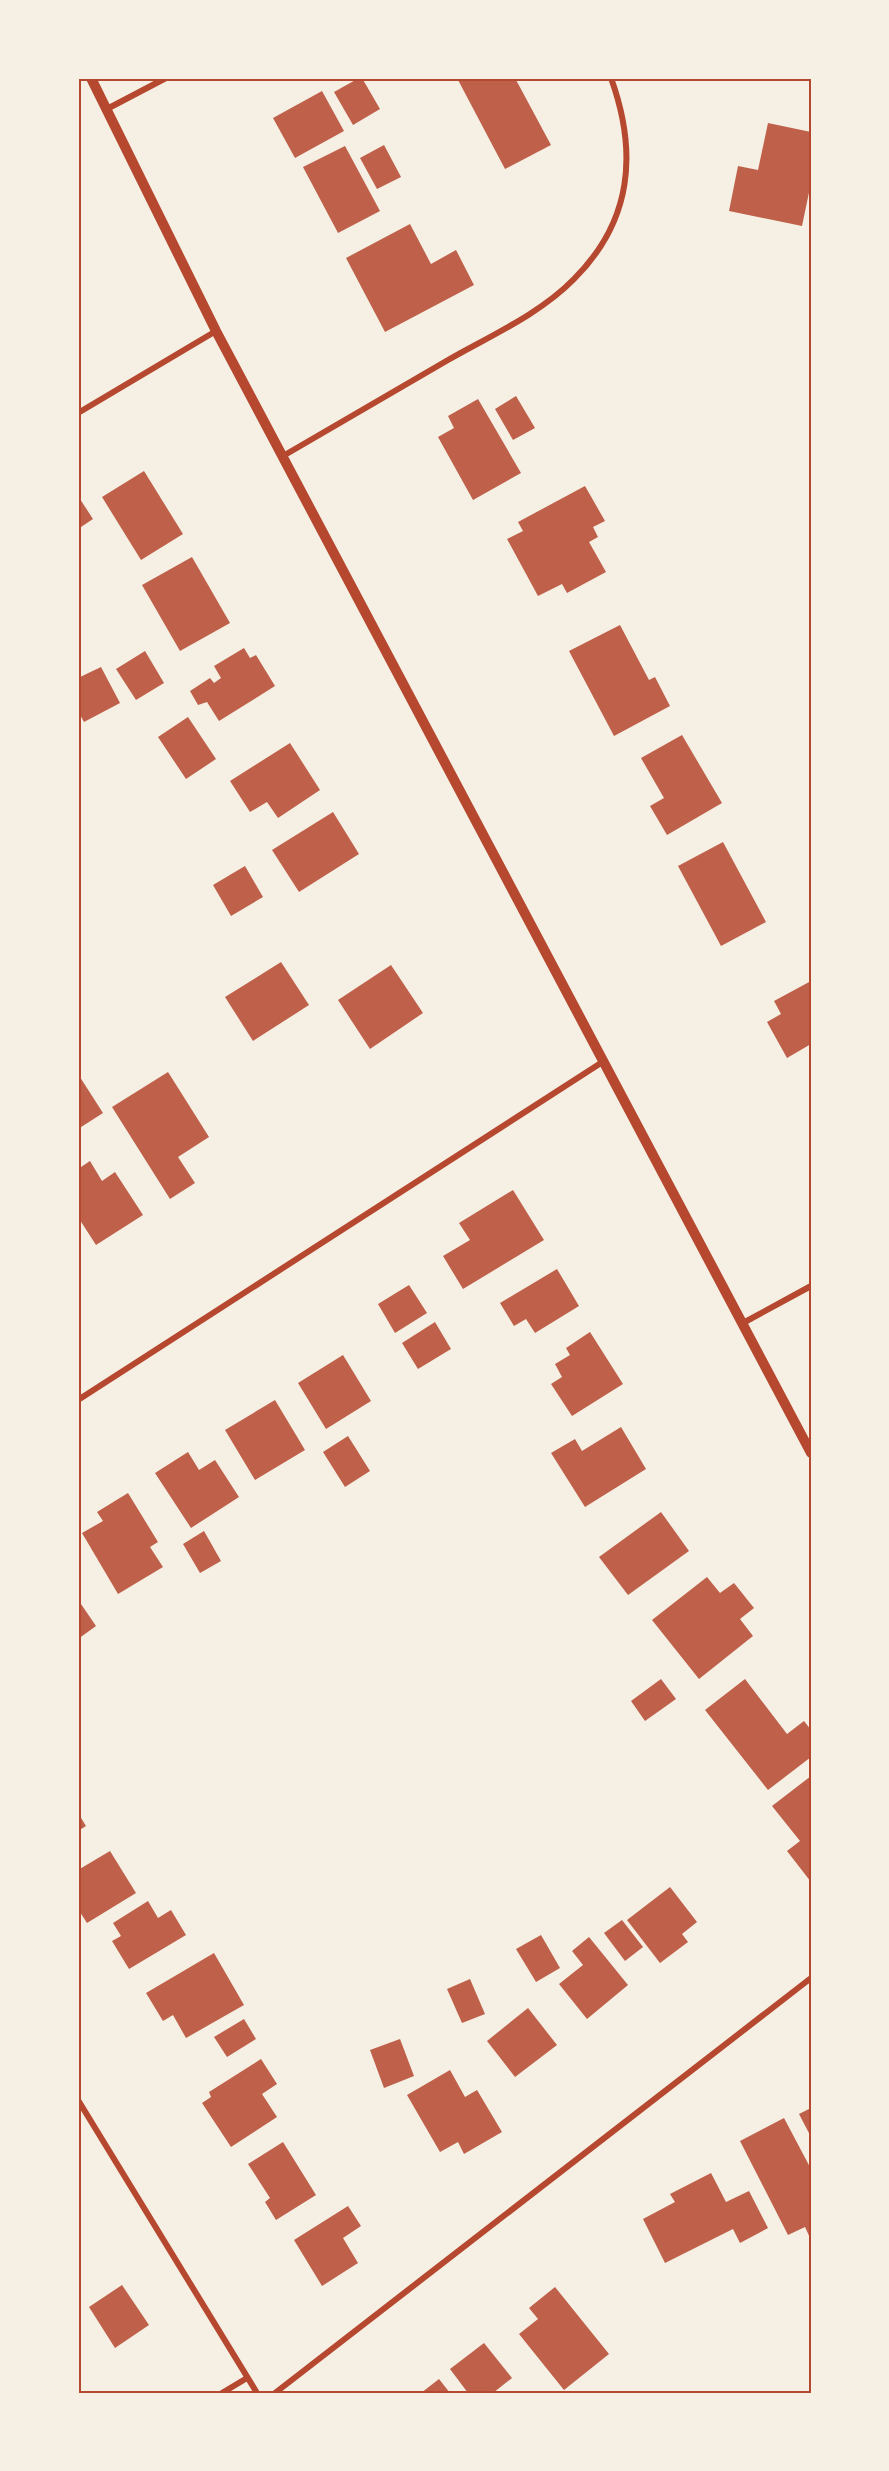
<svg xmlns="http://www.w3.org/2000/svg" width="889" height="2471" viewBox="0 0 889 2471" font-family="'Public Sans',sans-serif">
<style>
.building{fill:#bf614a}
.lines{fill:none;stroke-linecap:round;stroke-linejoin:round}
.minor{stroke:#b5482f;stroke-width:6}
.tertiary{stroke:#b5482f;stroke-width:10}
.neatline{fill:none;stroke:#b5482f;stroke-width:2}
</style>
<rect width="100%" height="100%" fill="#f6efe4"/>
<g class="building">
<polygon points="359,78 362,78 380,109 353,125 334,92"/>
<polygon points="457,78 515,78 551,145 505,169"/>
<polygon points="322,91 344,131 295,158 273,118"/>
<polygon points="768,123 811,132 811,183 802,226 729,211 738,166 758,170"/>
<polygon points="384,145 401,177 377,189 360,158"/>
<polygon points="345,146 380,211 338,233 303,167"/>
<polygon points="410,224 431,264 456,250 474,285 385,332 346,258"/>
<polygon points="516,396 535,428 513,440 495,409"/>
<polygon points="478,399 521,473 473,500 438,437 454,428 448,416"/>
<polygon points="144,471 183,534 141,560 102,497"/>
<polygon points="585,486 605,521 593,527 598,537 589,542 606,572 567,593 562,584 538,596 507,539 523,531 518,522"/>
<polygon points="78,496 93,519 78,529"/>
<polygon points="192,557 230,623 180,651 142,585"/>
<polygon points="620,625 649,680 655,677 670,706 614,736 569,651"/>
<polygon points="244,648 250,658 256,655 275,686 219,721 207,702 198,705 190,691 210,678 214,683 221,678 214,666"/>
<polygon points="145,651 164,683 136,700 116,669"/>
<polygon points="101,667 120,703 84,722 78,711 78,678"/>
<polygon points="188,717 216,759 186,779 158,737"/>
<polygon points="682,735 722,803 667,835 650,806 664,798 641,758"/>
<polygon points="290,743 320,790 278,818 267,802 250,812 230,781"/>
<polygon points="333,812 359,854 299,892 272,850"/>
<polygon points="723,842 766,922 721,946 678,866"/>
<polygon points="245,866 263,897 231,916 213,885"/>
<polygon points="281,962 309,1005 253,1041 225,997"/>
<polygon points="391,965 423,1013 370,1049 338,1000"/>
<polygon points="811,981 811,1044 787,1058 767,1022 781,1014 774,1001"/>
<polygon points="168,1072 209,1137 178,1157 195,1183 170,1199 112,1107"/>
<polygon points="78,1074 103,1113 78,1129"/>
<polygon points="90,1161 102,1181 115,1172 143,1215 96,1245 78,1217 78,1169"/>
<polygon points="513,1190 544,1240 463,1289 443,1256 470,1240 459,1223"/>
<polygon points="557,1269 579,1306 535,1333 526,1319 514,1326 500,1303"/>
<polygon points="409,1285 427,1313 395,1333 378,1304"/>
<polygon points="435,1322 451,1349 418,1369 402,1343"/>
<polygon points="590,1332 623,1384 572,1416 551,1384 562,1377 555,1364 570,1355 566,1348"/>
<polygon points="343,1355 371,1401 326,1429 298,1383"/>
<polygon points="275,1400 305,1450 255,1480 225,1430"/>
<polygon points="621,1427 646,1469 585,1507 551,1453 575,1439 582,1451"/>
<polygon points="348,1436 370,1471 345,1487 323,1452"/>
<polygon points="188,1452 199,1470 215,1460 239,1497 191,1528 155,1473"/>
<polygon points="128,1493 158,1542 150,1547 163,1567 118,1594 82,1533 103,1521 97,1512"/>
<polygon points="661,1512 689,1551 628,1595 599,1557"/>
<polygon points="204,1531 221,1561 200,1573 183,1544"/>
<polygon points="707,1577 720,1593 734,1583 754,1608 740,1619 753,1636 699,1679 652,1620"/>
<polygon points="81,1604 96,1626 78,1639 78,1606"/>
<polygon points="661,1679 676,1699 645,1721 631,1701"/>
<polygon points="745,1679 787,1734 804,1721 811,1730 811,1757 768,1790 705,1710"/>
<polygon points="811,1776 811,1882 787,1851 800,1841 772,1806"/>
<polygon points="78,1813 86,1826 78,1831"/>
<polygon points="110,1851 136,1893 87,1923 78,1909 78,1870"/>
<polygon points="670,1887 697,1922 682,1934 688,1942 660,1963 627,1920"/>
<polygon points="148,1901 158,1918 171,1910 186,1935 129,1969 112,1941 121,1936 113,1923"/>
<polygon points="622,1920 643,1947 625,1961 604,1933"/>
<polygon points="541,1935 560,1968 536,1982 516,1949"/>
<polygon points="589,1937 628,1985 587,2019 559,1984 583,1965 572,1951"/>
<polygon points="214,1953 244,2005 186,2038 173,2015 163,2021 146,1993"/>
<polygon points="470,1979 485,2014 462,2023 447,1989"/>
<polygon points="528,2008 557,2045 515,2077 487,2041"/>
<polygon points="244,2019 256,2039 227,2057 214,2037"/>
<polygon points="400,2039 414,2076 384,2088 370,2050"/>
<polygon points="261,2059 277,2084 262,2094 277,2117 231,2147 202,2103 211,2097 209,2092"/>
<polygon points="450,2070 465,2097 477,2090 502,2132 464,2154 458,2142 440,2152 407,2095"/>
<polygon points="811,2108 811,2137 799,2114"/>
<polygon points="784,2118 811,2169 811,2240 805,2227 788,2235 740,2141"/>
<polygon points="283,2142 316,2195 276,2220 265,2202 270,2198 248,2164"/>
<polygon points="711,2173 726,2202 749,2191 768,2228 740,2243 733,2229 665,2263 643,2219 675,2202 670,2194"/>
<polygon points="348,2206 361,2226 343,2238 358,2263 322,2286 294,2240"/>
<polygon points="122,2285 149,2325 115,2348 89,2307"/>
<polygon points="555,2287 609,2354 564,2390 519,2334 538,2319 529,2308"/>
<polygon points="484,2343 512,2378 493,2393 468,2393 450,2369"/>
<polygon points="439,2379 450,2393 421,2393"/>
</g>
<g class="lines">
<g class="minor">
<polyline points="105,110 166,78"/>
<polyline points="78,413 216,331"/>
<path d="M 283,456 C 338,424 393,392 448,360 C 490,336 540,314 574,279 C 632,221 638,153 611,78"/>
<polyline points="743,1323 811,1286"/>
<polyline points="78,1400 604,1061"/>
<polyline points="78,2100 257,2393"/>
<polyline points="222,2393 247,2378"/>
<polyline points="275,2393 811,1978"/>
</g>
<polyline class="tertiary" points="91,78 216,331 811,1453"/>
</g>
<rect width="889" height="2471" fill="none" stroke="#f6efe4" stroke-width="159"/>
<rect x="80" y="80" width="730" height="2312" class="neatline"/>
</svg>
